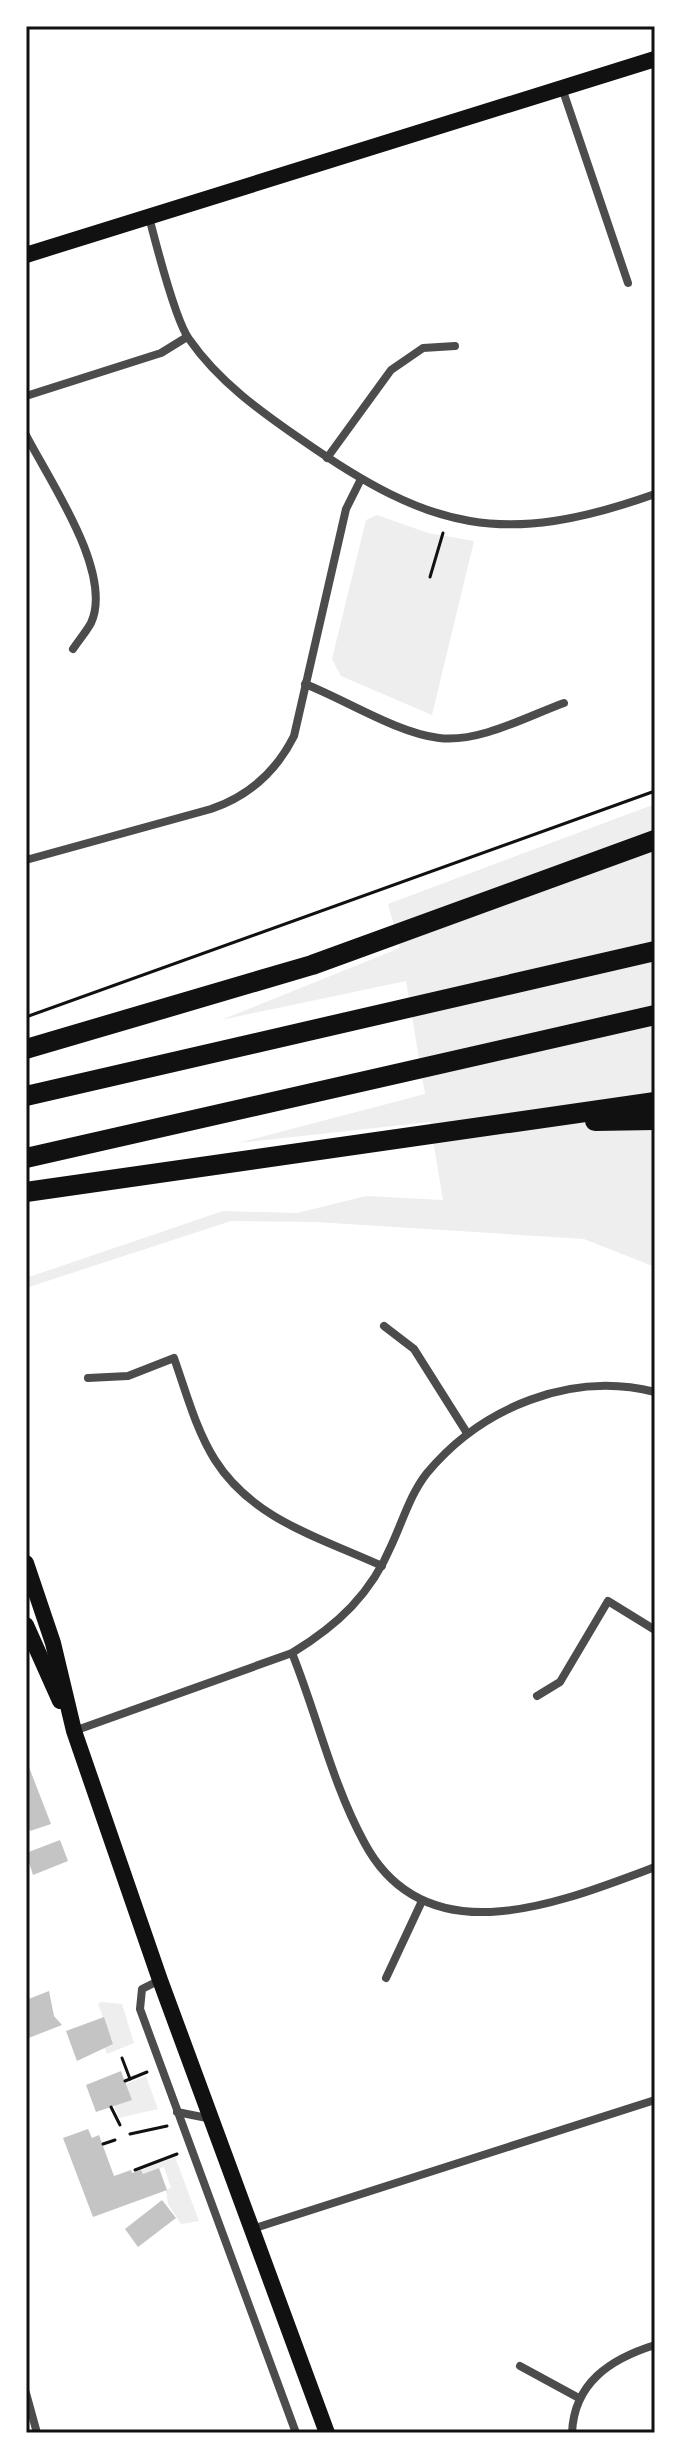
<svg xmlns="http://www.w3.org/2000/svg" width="681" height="2459" viewBox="0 0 681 2459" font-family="'Noto Sans',sans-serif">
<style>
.green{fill:#eee}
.building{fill:#c4c4c4}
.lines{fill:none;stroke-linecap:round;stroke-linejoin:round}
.path{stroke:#111;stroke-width:3}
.minor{stroke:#4c4c4c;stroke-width:8}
.secondary{stroke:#111;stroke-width:16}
.motorway{stroke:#111;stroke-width:20}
.neatline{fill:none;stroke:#111;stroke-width:3}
</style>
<rect width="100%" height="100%" fill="#fff"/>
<g class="green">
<polygon points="377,515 428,533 474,541 432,715 341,676 332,659 366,520"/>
<polygon points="655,804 655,1267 584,1239 315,1222 231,1221 26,1288 26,1278 223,1211 297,1213 366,1196 443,1200 430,1122 238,1143 425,1094 406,981 221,1020 400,948 388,904"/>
<polygon points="101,2002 122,2004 134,2043 107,2054 104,2047 113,2043 98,2004"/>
<polygon points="146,2076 158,2109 119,2118 114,2106 131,2099 126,2084"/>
<polygon points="175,2157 199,2221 181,2224 168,2204 166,2190 171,2188 164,2167 143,2174 141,2170"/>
</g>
<g class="building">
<polygon points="27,1762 51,1824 30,1831 26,1818"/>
<polygon points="60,1840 68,1861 33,1875 26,1853"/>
<polygon points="49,1991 54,2016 62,2025 26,2039 26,2000"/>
<polygon points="104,2017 113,2044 77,2061 66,2031"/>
<polygon points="121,2071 132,2100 96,2112 86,2085"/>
<polygon points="88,2129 92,2138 99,2135 114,2176 131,2170 132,2173 141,2170 143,2174 159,2168 167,2190 93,2217 63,2138"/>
<polygon points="162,2200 176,2218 138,2247 125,2229"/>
</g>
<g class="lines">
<g class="path">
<polyline points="430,577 443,533"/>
<polyline points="26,1017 655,791"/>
<polyline points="122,2058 130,2079"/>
<polyline points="125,2081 147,2072"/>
<polyline points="111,2107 120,2125"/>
<polyline points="130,2134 167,2126"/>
<polyline points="103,2144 115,2140"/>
<polyline points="135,2170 177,2154"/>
</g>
<g class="minor">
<polyline points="562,88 628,283"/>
<path d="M 149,217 C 156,244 175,320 189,339 C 219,382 260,411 302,440 C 431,530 503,548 655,494"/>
<polyline points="26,396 161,353 187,337"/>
<path d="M 26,435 C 49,480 114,573 91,623 C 86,632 79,640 73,649"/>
<polyline points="327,458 391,370 423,348 455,346"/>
<path d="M 305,684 C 346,700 397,733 439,738 C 479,743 528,716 564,703"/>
<path d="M 26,860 L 211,809 C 249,796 276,772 294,736 L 346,509 L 360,481"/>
<polyline points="384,1326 414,1349 467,1433"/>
<path d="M 88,1378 L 128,1376 L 174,1358 C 186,1392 196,1430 215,1460 C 253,1520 321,1538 382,1566"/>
<path d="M 292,1653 C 317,1715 332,1783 364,1842 C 426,1959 561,1902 655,1867"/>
<polyline points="537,1696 560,1682 608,1601 655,1630"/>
<path d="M 74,1731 L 292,1653 C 338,1625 371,1594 392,1544 C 403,1520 411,1493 427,1473 C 482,1407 571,1371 655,1392"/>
<polyline points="386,1978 422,1901"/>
<polyline points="160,1980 142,1989 140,2009 296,2433"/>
<polyline points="177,2112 212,2119"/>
<polyline points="252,2229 655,2100"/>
<polyline points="520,2366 577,2397"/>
<polyline points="26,2393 37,2433"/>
<path d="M 572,2433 C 574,2383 610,2359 655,2345"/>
</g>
<g class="secondary">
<polyline points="26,255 655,59"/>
<polyline points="26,1563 53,1643 74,1731 160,1980 327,2433"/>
<polyline points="26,1625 60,1701"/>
</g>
<g class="motorway">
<polyline points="26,1049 312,965 655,840"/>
<polyline points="26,1096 655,951"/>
<polyline points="595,1121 655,1120"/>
<polyline points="26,1158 655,1015"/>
<polyline points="26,1192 655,1102"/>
</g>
</g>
<rect width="681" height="2459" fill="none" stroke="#ffffff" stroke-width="56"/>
<rect x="28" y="28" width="625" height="2403" class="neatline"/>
</svg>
